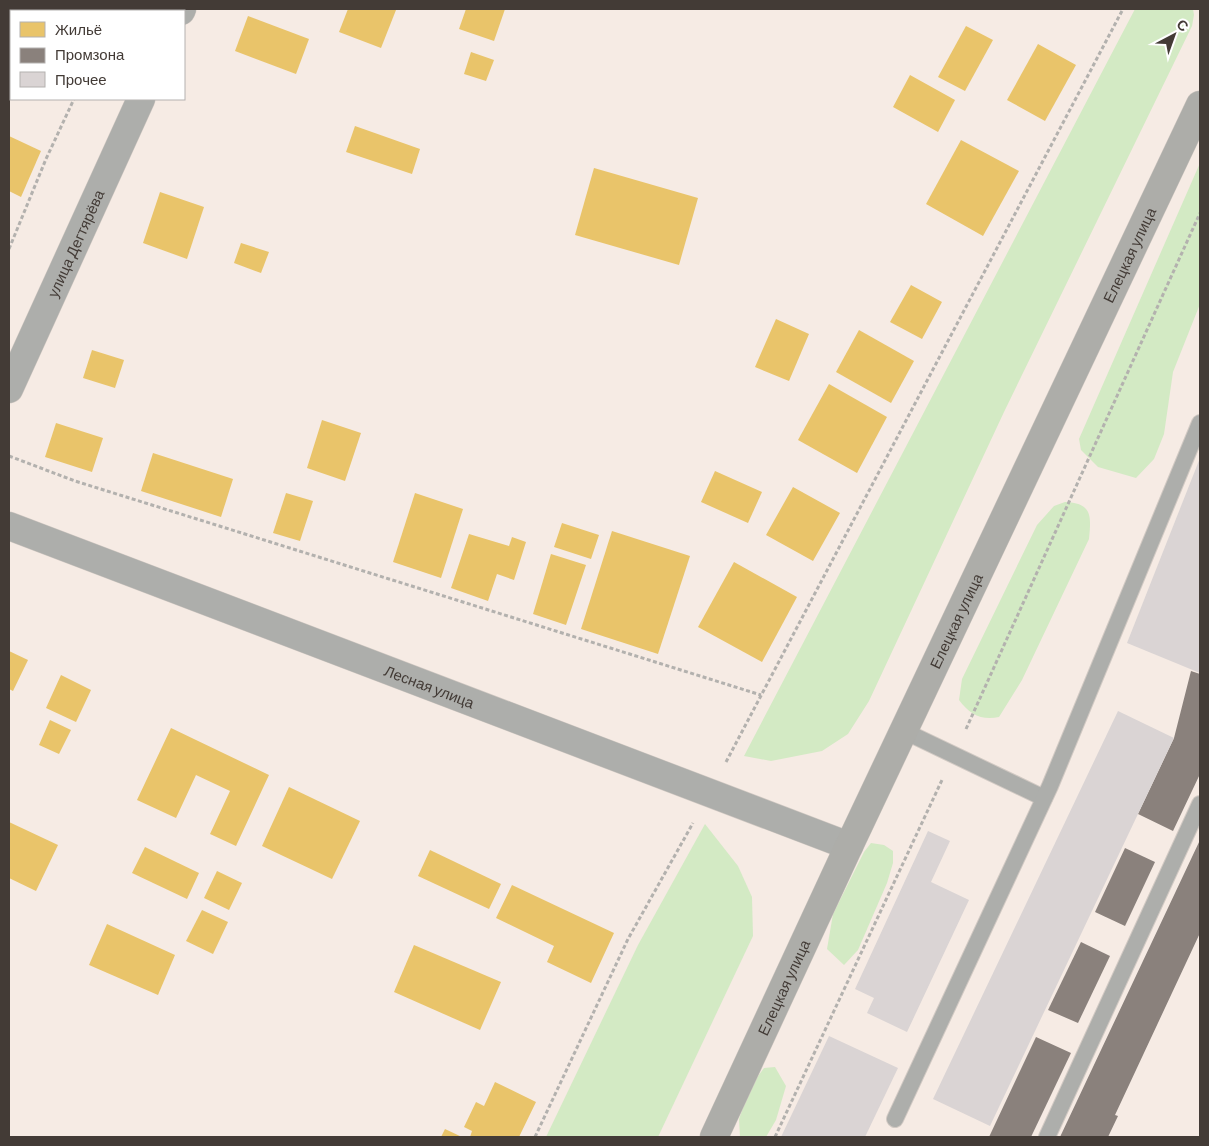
<svg xmlns="http://www.w3.org/2000/svg" width="1209" height="1146" viewBox="0 0 1209 1146" font-family="Barlow,sans-serif">
<style>
.green{fill:#d3eac4}
.homes{fill:#e9c46a}
.industry{fill:#8a817c}
.building{fill:#dad4d4}
.lines{fill:none;stroke-linecap:round;stroke-linejoin:round}
.lane-casing{stroke:#d1c9c3;stroke-width:18}
.street-casing{stroke:#d1c9c3;stroke-width:29}
.secondary-casing{stroke:#d1c9c3;stroke-width:29}
.path{stroke:#b3b1ae;stroke-width:3;stroke-dasharray:4 2.5;stroke-linecap:butt}
.lane{stroke:#adaeab;stroke-width:16}
.street{stroke:#adaeab;stroke-width:28}
.secondary{stroke:#adada9;stroke-width:28}
.labels{text-anchor:middle;dominant-baseline:central;stroke-width:5;stroke-linejoin:round;paint-order:stroke}
.street-label{font-size:15px;fill:#433b36;stroke:#fff}
</style>
<rect width="100%" height="100%" fill="#f6ebe4"/>
<g class="green">
<polygon points="1135,9 1193,9 1194,15 1192,26 1004,412 869,701 848,734 822,751 771,761 744,756"/>
<polygon points="1200,163 1200,304 1173,372 1164,434 1154,459 1136,478 1098,467 1081,450 1079,439"/>
<path d="M 1065,502 C 1093,503 1091,517 1089,539 L 1022,680 L 999,717 C 982,721 969,714 959,700 L 962,679 L 1037,525 L 1054,506 Z"/>
<polygon points="705,824 738,866 752,897 753,936 658,1137 546,1137 638,945"/>
<polygon points="871,843 884,845 893,851 893,863 887,883 858,950 844,965 827,949 833,914 864,852"/>
<polygon points="775,1067 786,1086 776,1120 766,1137 740,1137 739,1119 750,1087 764,1068"/>
</g>
<g class="homes">
<polygon points="348,9 391,9 396,10 381,48 339,32"/>
<polygon points="466,9 505,9 494,41 459,29"/>
<polygon points="248,16 309,39 296,74 235,51"/>
<polygon points="966,26 993,40 965,91 938,77"/>
<polygon points="1038,44 1076,65 1045,121 1007,100"/>
<polygon points="471,52 494,60 486,81 464,74"/>
<polygon points="910,75 955,100 938,132 893,107"/>
<polygon points="355,126 420,149 412,174 346,152"/>
<polygon points="9,136 41,151 21,197 9,191"/>
<polygon points="961,140 1019,171 983,236 926,204"/>
<polygon points="594,168 698,198 679,265 575,235"/>
<polygon points="160,192 204,207 187,259 143,243"/>
<polygon points="241,243 269,252 261,273 234,263"/>
<polygon points="911,285 942,302 922,339 890,322"/>
<polygon points="776,319 809,334 789,381 755,367"/>
<polygon points="859,330 914,361 891,403 836,372"/>
<polygon points="92,350 124,360 115,388 83,378"/>
<polygon points="829,384 887,417 857,473 798,440"/>
<polygon points="322,420 361,433 345,481 307,468"/>
<polygon points="56,423 103,438 92,472 45,457"/>
<polygon points="153,453 233,479 221,517 141,491"/>
<polygon points="715,471 762,492 748,523 701,502"/>
<polygon points="793,487 840,513 813,561 766,535"/>
<polygon points="286,493 313,501 300,541 273,533"/>
<polygon points="415,493 463,509 441,578 393,562"/>
<polygon points="562,523 599,535 591,559 554,547"/>
<polygon points="612,531 690,556 658,654 581,629"/>
<polygon points="469,534 509,546 512,537 526,542 514,580 497,574 488,601 451,588"/>
<polygon points="551,554 586,565 566,625 533,614"/>
<polygon points="734,562 797,597 762,662 698,627"/>
<polygon points="9,651 28,660 13,691 9,689"/>
<polygon points="61,675 91,690 76,722 46,708"/>
<polygon points="50,720 71,730 59,754 39,745"/>
<polygon points="171,728 269,775 236,846 210,834 230,791 196,775 176,818 137,800"/>
<polygon points="289,787 360,821 332,879 262,846"/>
<polygon points="9,822 58,845 36,891 9,878"/>
<polygon points="145,847 199,873 187,899 132,873"/>
<polygon points="430,850 501,884 489,909 418,876"/>
<polygon points="217,871 242,883 229,910 204,898"/>
<polygon points="512,885 614,933 591,983 547,962 554,946 496,918"/>
<polygon points="202,910 228,922 213,954 186,941"/>
<polygon points="107,924 175,955 158,995 89,965"/>
<polygon points="414,945 501,982 480,1030 394,992"/>
<polygon points="495,1082 536,1102 519,1137 470,1137 472,1131 464,1127 476,1102 484,1106"/>
<polygon points="445,1129 462,1137 441,1137"/>
</g>
<g class="industry">
<polygon points="1191,671 1200,674 1200,774 1173,831 1138,814 1174,738"/>
<polygon points="1200,840 1200,933 1115,1115 1118,1116 1108,1137 1060,1137"/>
<polygon points="1125,848 1155,862 1125,926 1095,912"/>
<polygon points="1081,942 1110,956 1078,1023 1048,1010"/>
<polygon points="1036,1037 1071,1053 1031,1137 989,1137"/>
</g>
<g class="building">
<polygon points="1200,458 1200,673 1127,643"/>
<polygon points="1118,711 1174,738 990,1126 933,1099"/>
<polygon points="928,831 950,841 931,882 969,900 907,1032 867,1013 874,998 855,989"/>
<polygon points="829,1036 898,1068 865,1137 781,1137"/>
</g>
<g class="lines">
<g class="lane-casing">
<g id="lane">
<polyline points="904,731 1044,798"/>
<polyline points="895,1119 1050,786 1200,423"/>
<polyline points="1047,1137 1200,804"/>
</g>
</g>
<g class="street-casing">
<g id="street">
<polyline points="181,11 182,9"/>
<path id="s1" d="M 9,389 L 141,99"/>
<path id="s2" d="M 9,526 L 849,846"/>
</g>
</g>
<g class="secondary-casing">
<g id="secondary">
<path id="s3" d="M 714,1137 L 849,846 L 1200,105"/>
</g>
</g>
<g class="path">
<polyline points="115,11 116,9"/>
<polyline points="9,249 46,159 74,99"/>
<polyline points="9,456 75,481 761,695"/>
<polyline points="966,729 1200,213"/>
<polyline points="726,762 1123,9"/>
<polyline points="535,1137 628,939 693,823"/>
<polyline points="775,1137 942,780"/>
</g>
<use href="#lane" class="lane"/>
<use href="#street" class="street"/>
<use href="#secondary" class="secondary"/>
</g>
<g class="labels">
<g class="street-label">
<text stroke="none"><textPath href="#s1" startOffset="160">улица Дегтярёва</textPath></text>
<text stroke="none"><textPath href="#s3" startOffset="975">Елецкая улица</textPath></text>
<text stroke="none"><textPath href="#s3" startOffset="570">Елецкая улица</textPath></text>
<text stroke="none"><textPath href="#s2" startOffset="450">Лесная улица</textPath></text>
<text stroke="none"><textPath href="#s3" startOffset="165">Елецкая улица</textPath></text>
</g>
</g>
<rect width="1209" height="1146" fill="none" stroke="#433b36" stroke-width="20"/>
<rect x="10" y="10" width="175" height="90" fill="#ffffff" stroke="#b4b1af"/>
<rect x="20" y="22" width="25" height="15" fill="#e9c46a" stroke="#b4b1af"/>
<text x="55" y="35" font-size="15" fill="#433b36">Жильё</text>
<rect x="20" y="48" width="25" height="15" fill="#8a817c" stroke="#b4b1af"/>
<text x="55" y="60" font-size="15" fill="#433b36">Промзона</text>
<rect x="20" y="72" width="25" height="15" fill="#dad4d4" stroke="#b4b1af"/>
<text x="55" y="85" font-size="15" fill="#433b36">Прочее</text>
<g transform="translate(1174 35) rotate(41)" stroke="#ffffff" stroke-width="4" paint-order="stroke">
<path d="M0-4L9 19L0 12L-9 19Z" fill="#433b36"/>
<text y="-8" font-size="14" font-weight="bold" text-anchor="middle" fill="#433b36">С</text>
</g>
</svg>
